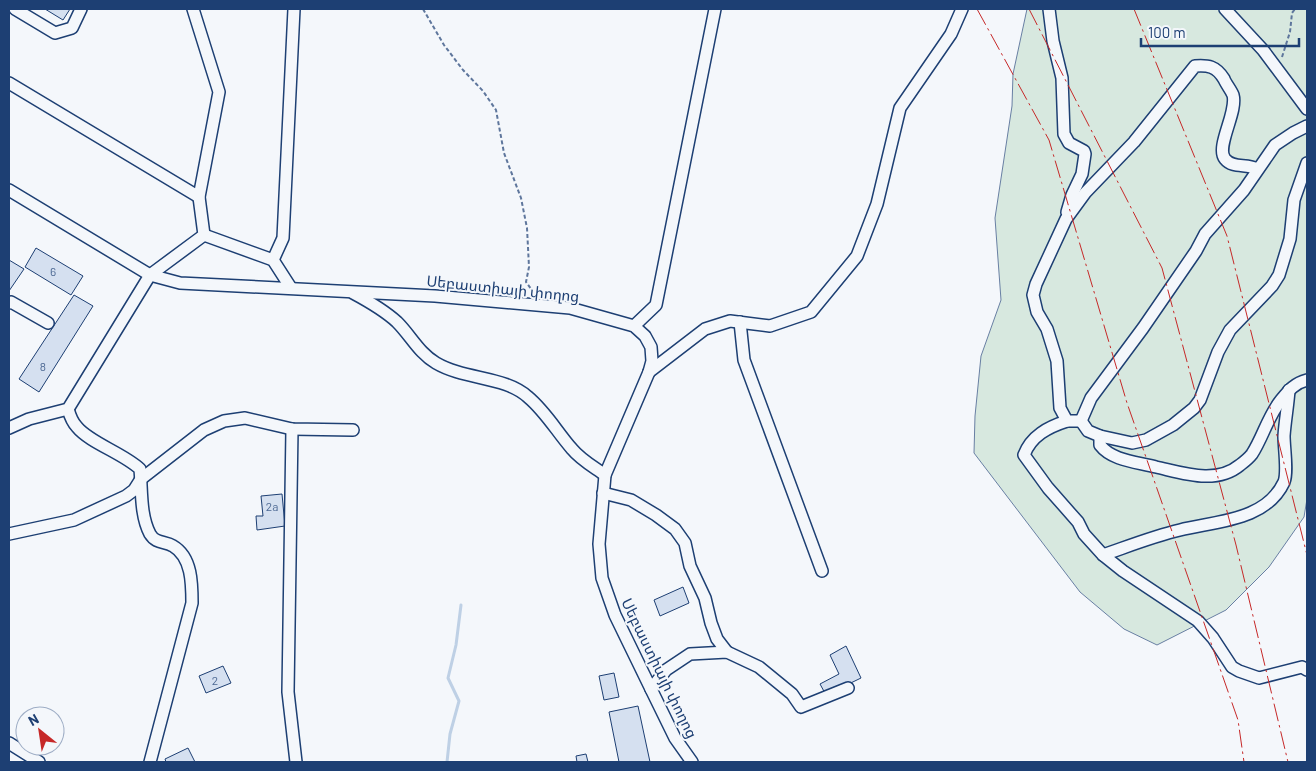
<svg xmlns="http://www.w3.org/2000/svg" width="1316" height="771" viewBox="0 0 1316 771" font-family="Barlow,'Noto Sans Armenian',sans-serif">
<style>
.green{fill:#d7e8df;stroke:#687fa3}
.lines{fill:none;stroke-linecap:round;stroke-linejoin:round}
.stream{stroke:#bed0e5;stroke-width:3}
.building{fill:#d5e0f0;stroke:#1d3f73}
.minor-casing{stroke:#1d3f73;stroke-width:14}
.path{stroke:#5e769c;stroke-width:2;stroke-dasharray:4 2.5;stroke-linecap:butt}
.minor{stroke:#f4f7fb;stroke-width:11}
.power{stroke:#c62828;stroke-width:1;stroke-dasharray:18 4 2.5 4;stroke-linecap:butt}
.labels{text-anchor:middle;dominant-baseline:central;stroke-width:4;stroke-linejoin:round;paint-order:stroke}
.number-label{font-size:12px;fill:#4b6792}
.street-label{font-size:15px;fill:#1d3f73;stroke:#f4f7fb}
</style>
<rect width="100%" height="100%" fill="#f4f7fb"/>
<polygon class="green" points="1027,9 1307,9 1307,499 1304,517 1269,567 1226,610 1157,645 1124,629 1080,592 974,453 975,416 981,356 1001,300 995,218 1012,106 1013,74"/>
<g class="lines">
<polyline class="stream" points="447,762 450,734 459,701 448,678 456,645 461,605"/>
</g>
<g class="building">
<polygon points="45,9 70,9 63,20"/>
<polygon points="36,248 83,276 71,295 25,267"/>
<polygon points="9,260 24,269 9,291"/>
<polygon points="74,295 93,306 39,392 19,379"/>
<polygon points="282,494 285,526 257,530 256,516 263,516 261,496"/>
<polygon points="683,587 689,603 660,616 654,600"/>
<polygon points="846,646 861,678 826,695 820,684 839,674 830,655"/>
<polygon points="223,666 231,683 206,693 199,676"/>
<polygon points="614,673 619,697 604,700 599,676"/>
<polygon points="638,706 650,762 619,762 609,712"/>
<polygon points="188,748 195,762 166,762 165,759"/>
<polygon points="586,754 588,762 577,762 576,756"/>
</g>
<g class="lines">
<g class="minor-casing">
<g id="minor">
<polyline points="15,9 55,33 72,28 81,9"/>
<polyline points="1049,9 1053,41 1062,78 1064,134 1069,143 1084,151 1085,154 1082,174 1072,195 1067,212"/>
<polyline points="1225,9 1263,50 1307,109"/>
<polyline points="9,83 199,197"/>
<polyline points="9,190 150,275 180,283 435,296 570,308 634,326 645,336 651,347 652,361 649,372 605,475 599,544 602,578 615,615 651,689 675,738 692,762"/>
<polyline points="204,235 273,260 291,288"/>
<polyline points="273,260 283,238 294,9"/>
<path d="M 353,293 C 368,301 385,311 397,322 C 411,336 419,353 436,363 C 465,380 505,376 528,397 C 546,412 557,432 572,449 C 581,460 594,467 605,475"/>
<polyline points="9,303 11,302 48,323"/>
<polyline points="740,322 744,360 822,571"/>
<polyline points="634,326 656,305 715,9"/>
<polyline points="649,372 705,329 730,321 770,326 811,312 857,256 877,204 900,108 951,34 962,9"/>
<path d="M 68,409 C 70,416 72,422 77,427 C 90,443 123,453 140,469 C 142,490 140,515 150,534 C 156,544 165,541 173,546 C 192,557 192,584 192,603 L 150,762"/>
<path d="M 1067,421 C 1048,427 1031,436 1024,455 L 1048,488 L 1078,522 L 1084,534 L 1103,555 L 1123,571 L 1198,621 L 1213,638 L 1232,667 L 1239,671 L 1259,678 L 1302,667 L 1307,670"/>
<path d="M 1081,421 L 1067,421 L 1060,408 L 1057,361 L 1047,329 L 1037,312 L 1033,295 L 1036,284 L 1066,219 L 1085,193 L 1134,142 L 1195,66 C 1208,65 1216,66 1224,79 C 1226,84 1231,90 1233,95 C 1238,112 1215,147 1225,159 C 1233,169 1247,163 1257,169"/>
<polyline points="1081,421 1088,431 1100,436 1132,443 1146,440 1173,425 1194,408 1200,400 1218,352 1230,330 1272,286 1279,275 1290,239 1294,200 1307,163"/>
<polyline points="1081,421 1091,398 1143,328 1196,251 1205,234 1244,190 1275,145 1293,133 1307,126"/>
<polyline points="9,428 29,419 68,409 150,275 204,235 199,197 219,92 193,9"/>
<polyline points="292,429 288,692 296,762"/>
<path d="M 1100,436 L 1100,445 C 1112,461 1138,462 1156,467 C 1183,473 1216,485 1240,465 C 1244,462 1249,458 1252,454 C 1263,437 1268,416 1281,400 C 1289,390 1295,383 1307,380"/>
<polyline points="603,493 631,500 656,515 675,529 685,543 690,566 705,598 711,623 717,639 727,652"/>
<polyline points="9,534 74,520 126,496 134,490 141,479 204,430 224,421 245,418 292,429 353,430"/>
<path d="M 1103,555 C 1129,546 1154,536 1180,530 C 1216,521 1266,521 1284,482 C 1288,472 1284,448 1284,436 C 1285,421 1288,405 1289,390"/>
<polyline points="651,689 666,670 690,654 727,652 759,667 792,694 801,707 848,688"/>
<polyline points="9,743 39,762"/>
</g>
</g>
<g class="path">
<polyline points="423,9 444,45 463,70 483,91 496,110 504,153 521,198 527,228 529,267 526,282 534,293"/>
<polyline points="1282,57 1290,32 1292,13 1295,9"/>
</g>
<use href="#minor" class="minor"/>
<g class="power">
<polyline points="977,9 1049,140 1127,403 1238,720 1244,762"/>
<polyline points="1029,9 1162,268 1236,545 1288,762"/>
<polyline points="1134,9 1227,236 1307,555"/>
</g>
</g>
<g class="labels">
<g class="number-label">
<text x="53" y="271">6</text>
<text x="43" y="366">8</text>
<text x="272" y="506">2a</text>
<text x="215" y="680">2</text>
</g>
<g class="street-label">
<text transform="translate(503 288) rotate(6)">Սեբաստիայի փողոց</text>
<text transform="translate(660 668) rotate(64)">Սեբաստիայի փողոց</text>
</g>
</g>
<rect width="1316" height="771" fill="none" stroke="#1d3f73" stroke-width="20"/>
<g transform="translate(40 731) rotate(330)"><circle r="24" fill="#f4f7fb" stroke="#9eadc5"/>
<path d="M0-4L9 19L0 12L-9 19Z" fill="#c62828"/>
<text y="-8" font-size="14" font-weight="bold" text-anchor="middle" fill="#1d3f73">N</text>
</g>
<path d="M1141 38v8h158v-8" fill="none" stroke="#1d3f73" stroke-width="2.5"/>
<text x="1148" y="38" font-size="15" fill="#1d3f73" stroke="#f4f7fb" stroke-width="4" paint-order="stroke">100 m</text>
</svg>
